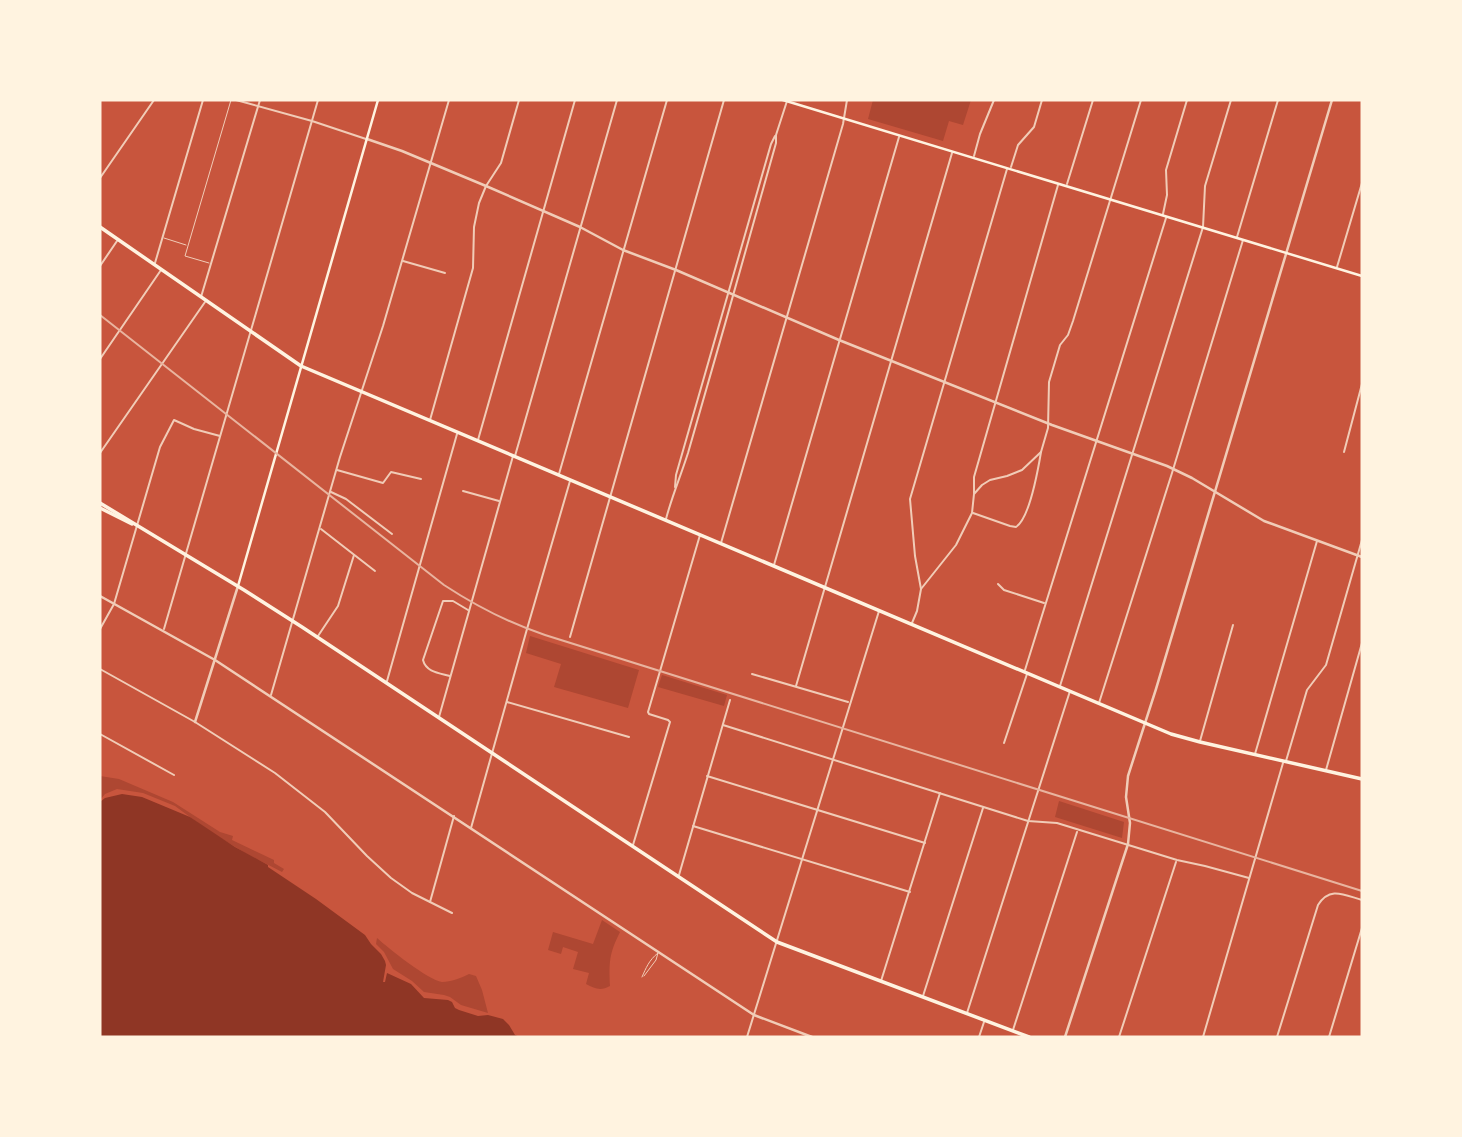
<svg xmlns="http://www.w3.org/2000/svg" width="1462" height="1137" viewBox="0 0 1462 1137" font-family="'DM Sans',sans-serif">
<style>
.green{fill:#ae4732}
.water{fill:#8f3625}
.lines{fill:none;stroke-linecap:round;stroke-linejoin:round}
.service{stroke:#f1ccb7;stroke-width:1}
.minor{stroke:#f1ccb7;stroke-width:2}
.tertiary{stroke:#f1ccb7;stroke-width:2.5}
.secondary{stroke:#fff3e0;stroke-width:2.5}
.primary{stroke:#fff3e0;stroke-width:3.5}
.rail{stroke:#e9b49f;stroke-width:2}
</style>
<rect width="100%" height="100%" fill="#c8553d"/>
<g class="green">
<polygon points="873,100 971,100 963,125 949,121 943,141 868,119"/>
<polygon points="530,636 639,670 628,708 554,687 561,664 526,653"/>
<polygon points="662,675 727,695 724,706 658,687"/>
<polygon points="100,776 119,779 173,802 220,832 233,836 232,840 274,860 274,863 284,869 282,872 247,854 209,831 175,806 143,793 117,789 105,794 100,800"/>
<polygon points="1059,801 1124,822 1122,838 1055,817"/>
<path d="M 602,920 L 620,932 C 609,954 609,962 610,986 C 601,991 595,989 586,984 L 589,973 L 573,969 L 578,952 L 563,947 L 561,954 L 548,950 L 553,932 L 593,944 Z"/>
<path d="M 377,938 C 388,948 428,980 442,982 C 451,982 461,978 469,974 L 476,976 L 482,990 L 488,1013 L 461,1005 L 450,997 L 444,995 L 424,992 L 412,981 L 393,969 L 384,952 L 376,944 Z"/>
</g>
<polygon class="water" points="122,794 142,797 190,817 235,847 268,865 268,867 316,899 365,935 371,944 381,954 385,961 386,965 383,982 385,982 387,973 411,984 424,998 448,1000 452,1002 455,1008 459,1010 478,1016 488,1015 503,1019 509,1025 515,1035 520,1037 100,1037 100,802 105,798"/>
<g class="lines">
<g class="service">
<polyline points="164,238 186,245"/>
<polyline points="209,263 185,256 231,100"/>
<polyline points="644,976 656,960 658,953"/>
<path d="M 642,977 C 646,968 649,960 658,953"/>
</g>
<g class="minor">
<polyline points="236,100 312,121 366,139"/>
<polyline points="974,156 980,134 994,100"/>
<polyline points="1011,167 1018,145 1034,127 1042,100"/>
<polyline points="100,178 154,100"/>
<polyline points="1067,184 1093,100"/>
<polyline points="1163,214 1167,195 1166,170 1187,100"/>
<polyline points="1237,237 1278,100"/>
<polyline points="403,261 445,273"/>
<polyline points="155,263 203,100"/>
<polyline points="100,266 117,241"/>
<polyline points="1337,267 1362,183"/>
<polyline points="201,297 260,100"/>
<polyline points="100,359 161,270"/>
<polyline points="430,420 473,268 474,227 479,203 486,186 501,163 519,100"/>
<polyline points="478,440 575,100"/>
<polyline points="1344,452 1362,384"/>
<polyline points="100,453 205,302"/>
<polyline points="515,456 617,100"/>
<polyline points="337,470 383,483 391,472 421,479"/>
<polyline points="559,474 667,100"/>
<polyline points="675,487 676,475 771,144 775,136"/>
<polyline points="463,491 499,501"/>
<polyline points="331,492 346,499 392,534"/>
<polyline points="974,493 974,477 1058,185"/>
<path d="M 973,513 L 1010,526 L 1016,527 C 1030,518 1038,470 1041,452"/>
<path d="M 666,519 C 672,496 681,475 688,453 C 718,350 747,246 776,143 L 776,135 L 787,101"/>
<polyline points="321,529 375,571"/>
<polyline points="721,543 843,124 847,100"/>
<polyline points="774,565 899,137"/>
<polyline points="998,584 1004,590 1044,603"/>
<polyline points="921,589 956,545 972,513 974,494 982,485 990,480 1007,476 1022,470 1041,452 1048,428 1049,382 1060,345 1068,335 1073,321 1141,100"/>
<polyline points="912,623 917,611 921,589 915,556 910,499 1007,169"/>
<polyline points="100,629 114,604 160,447 174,420 194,429 220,436"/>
<polyline points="164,629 318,100"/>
<polyline points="318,636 338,606 354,555"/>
<polyline points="570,637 724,100"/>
<polyline points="100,669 195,722 275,773 325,812 367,856 391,878 412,893 452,913"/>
<polyline points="1025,670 1166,218"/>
<polyline points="752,674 848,702"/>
<path d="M 450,676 C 439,673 426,672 423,660 L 443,601 L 453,601 L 468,610"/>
<polyline points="387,681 457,434"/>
<polyline points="796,686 952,153"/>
<polyline points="1060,686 1203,227 1205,186 1231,100"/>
<polyline points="271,695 340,457 383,326 449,100"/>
<polyline points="507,702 629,737"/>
<polyline points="1099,703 1172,473 1243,240"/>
<polyline points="439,717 513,456"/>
<polyline points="723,725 1028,821 1057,823 1177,860 1205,866 1249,878"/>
<polyline points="100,734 174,775"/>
<polyline points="1200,741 1233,625"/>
<polyline points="1004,743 1027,674"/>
<polyline points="1255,754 1317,541"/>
<polyline points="1286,761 1307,690 1326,665 1362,540"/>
<polyline points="1326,770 1362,643"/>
<polyline points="707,776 925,843"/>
<polyline points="693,826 910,892"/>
<polyline points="471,828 527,629 570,481"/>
<polyline points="633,845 670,722 668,720 649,714 648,712 700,535"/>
<polyline points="679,875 730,700"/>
<polyline points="430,902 454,816"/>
<polyline points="881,981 940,793"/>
<polyline points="923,996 983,808"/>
<polyline points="967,1013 1070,691"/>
<polyline points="1013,1030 1077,832"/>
<polyline points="747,1037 879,611"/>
<polyline points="979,1037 984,1022"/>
<polyline points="1119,1037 1176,862"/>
<polyline points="1203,1037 1283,763"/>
<path d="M 1277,1037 L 1318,905 C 1330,886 1344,895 1362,900"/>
<polyline points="1329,1037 1362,928"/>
</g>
<g class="tertiary">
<polyline points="367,139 402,151 486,186 580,227 623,250 676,270 839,340 1052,425 1167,466 1192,478 1264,521 1362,557"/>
<polyline points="100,596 215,660 754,1015 812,1037"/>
<polyline points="195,722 238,586"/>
<polyline points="1065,1037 1128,844 1130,823 1126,797 1128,776 1156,689 1332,100"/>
</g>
<g class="secondary">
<polyline points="783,100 1362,276"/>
<polyline points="238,586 378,100"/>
</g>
<g class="primary">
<polyline points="100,227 301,366 1171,734 1200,742 1362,779"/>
<polyline points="100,503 244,590 302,627 777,942 1029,1037"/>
<polyline points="100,508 132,524"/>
</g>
<path class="rail" d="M 100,315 L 444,585 C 476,606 509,623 545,635 L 1362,891"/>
</g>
<rect width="1462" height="1137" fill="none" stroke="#fff3e0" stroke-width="203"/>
</svg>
